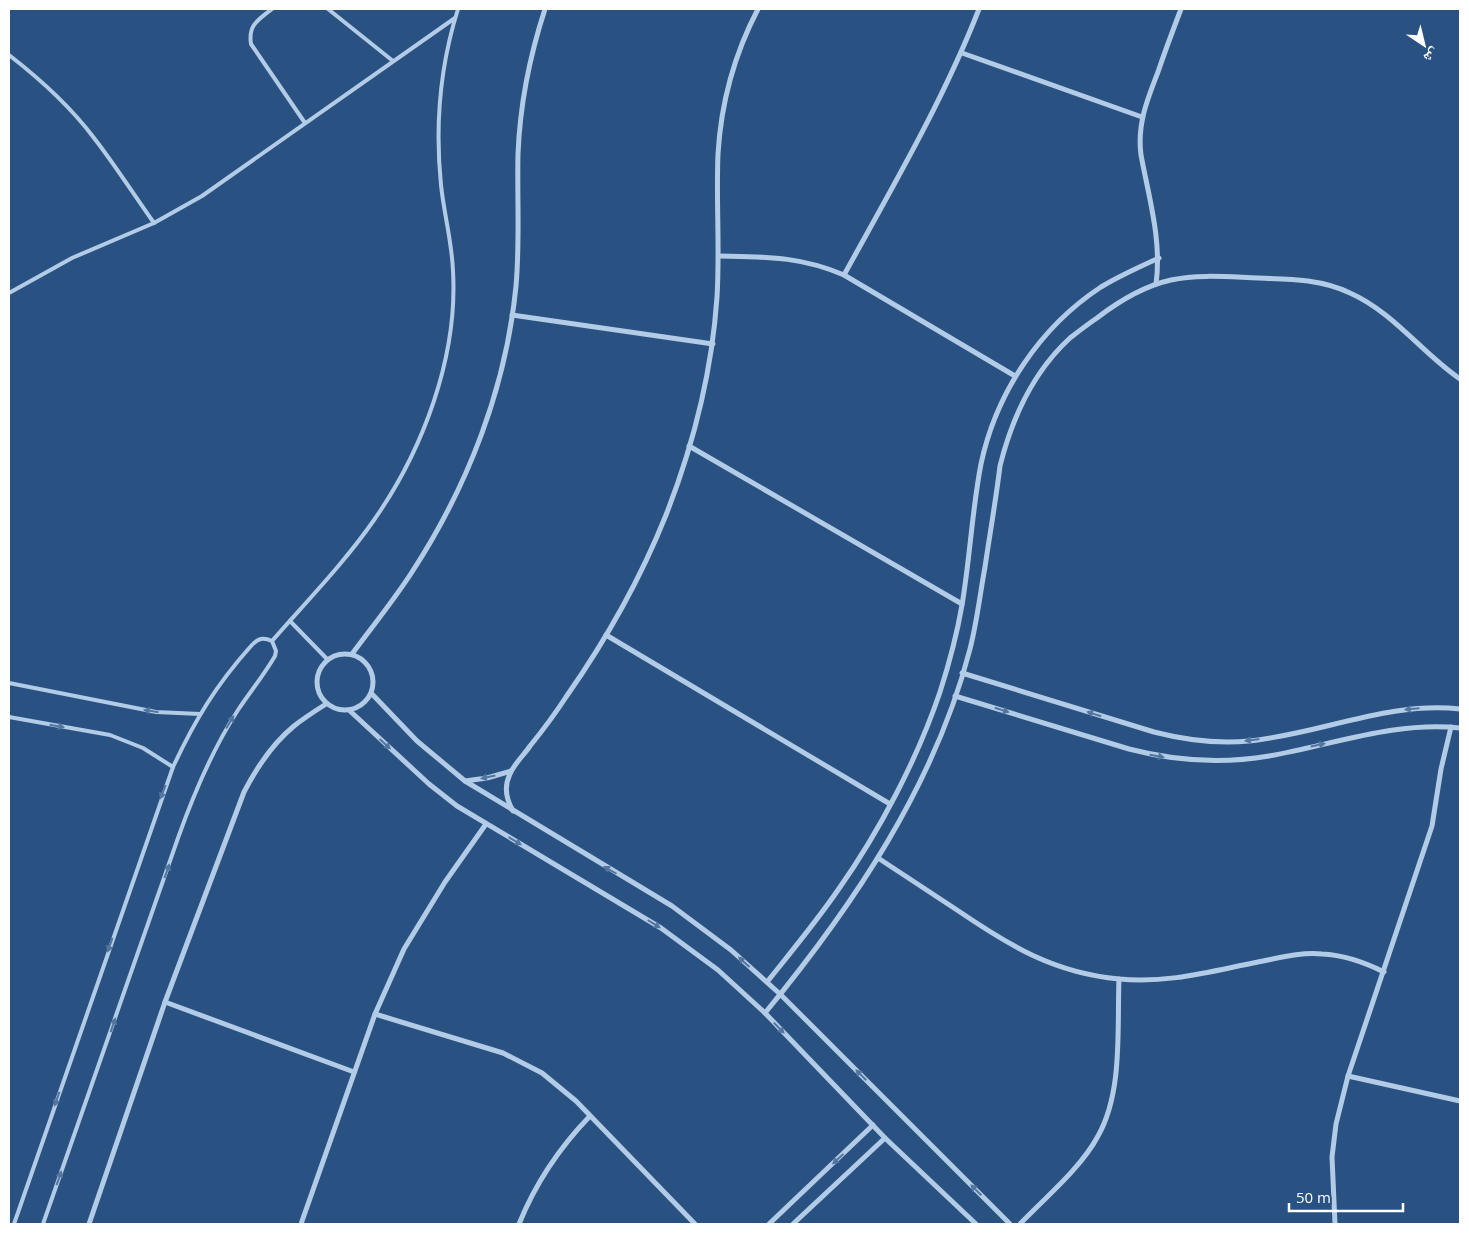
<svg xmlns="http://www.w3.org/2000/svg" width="1469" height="1233" viewBox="0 0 1469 1233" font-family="'Open Sans','Noto Naskh Arabic',sans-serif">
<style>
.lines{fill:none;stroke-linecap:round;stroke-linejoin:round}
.lane{stroke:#b2cbe6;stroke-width:4}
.street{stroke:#b2cbe6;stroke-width:5}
.oneway{fill:#5276a0}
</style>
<rect width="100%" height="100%" fill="#295282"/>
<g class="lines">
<g class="lane">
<path d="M 272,9 C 258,20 248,25 251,44 L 305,123"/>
<polyline points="328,9 393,61"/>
<path d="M 9,55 C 40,79 70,106 94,138 C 115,165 134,195 154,223"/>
<polyline points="9,293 72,258 154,223 202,196 455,18"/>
<polyline points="290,621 328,660"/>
<path d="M 272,641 C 306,602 345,562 374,520 C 423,450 458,357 453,271 C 452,242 444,214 441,185 C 435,126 440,66 458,9"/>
<polyline points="9,683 156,712 200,714"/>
<polyline points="9,717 110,735 143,748 173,767"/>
<path d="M 14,1224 L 173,767 C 195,720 216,685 251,646 C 258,638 263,637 272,641 L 276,651 L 275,656 C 264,675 250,692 238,710 C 212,750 194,793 178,838 L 43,1224"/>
</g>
<g class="street">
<polyline points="962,53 1142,117"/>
<path d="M 719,256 C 765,257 800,256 844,275 L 1015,376"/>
<path d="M 844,275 C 892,188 943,101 979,9"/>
<path d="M 1156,284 C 1162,241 1149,198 1141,155 C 1137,125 1147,100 1158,72 C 1165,51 1173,30 1181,9"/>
<polyline points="512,315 713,344"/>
<polyline points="689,446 962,604"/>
<polyline points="606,635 890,804"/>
<circle cx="345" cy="682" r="28"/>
<path d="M 352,654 C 372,627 394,600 412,572 C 468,486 506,388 516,286 C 520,242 517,198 518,154 C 520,104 530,55 545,9"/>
<path d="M 962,673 L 1154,732 C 1185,740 1216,744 1249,741 C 1320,734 1388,701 1460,709"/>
<polyline points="372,694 417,741 465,781 672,906 731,950 780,994 1010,1224"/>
<path d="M 955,696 L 1129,749 C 1175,761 1222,764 1269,756 C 1332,745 1395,721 1460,728"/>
<polyline points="350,711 429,784 457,806 661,928 718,970 765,1013 885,1138 976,1224"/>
<polyline points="465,781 487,778 511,771"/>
<path d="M 513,811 C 506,799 504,786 510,774 C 514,764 524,755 530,746 C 543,730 555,714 566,697 C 606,640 640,580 666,515 C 693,446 712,371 717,297 C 720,249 716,202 718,154 C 721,103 735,53 758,9"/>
<path d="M 878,858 C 904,875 931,893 957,910 C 1010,946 1054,973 1119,979 C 1167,984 1212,971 1258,962 C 1279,958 1300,952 1322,954 C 1344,955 1364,962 1384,972"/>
<path d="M 767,982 C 791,952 816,922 838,890 C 879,832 917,760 940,692 C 949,664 957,634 962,605 C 970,558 972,510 981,464 C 996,393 1040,327 1101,287 C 1119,276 1139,267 1159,258"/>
<polyline points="165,1002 354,1072"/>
<path d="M 765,1013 C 853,906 935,785 970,649 C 977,622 980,594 985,567 C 990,533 996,499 1000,466 C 1012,418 1033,372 1070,338 C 1079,331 1088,324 1097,318 C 1119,301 1144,286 1171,280 C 1199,274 1229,277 1258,278 C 1289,279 1321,279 1350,293 C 1393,312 1422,353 1460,379"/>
<polyline points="375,1014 503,1053 542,1073 576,1101 695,1224"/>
<polyline points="1348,1076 1460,1101"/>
<path d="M 89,1224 L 165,1002 L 244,792 C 257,767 272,744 294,726 C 304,718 315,711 326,704"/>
<polyline points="301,1224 375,1014 404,949 445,882 486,824"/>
<path d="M 519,1224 C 536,1182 559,1148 590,1116"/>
<polyline points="769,1224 873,1125"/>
<polyline points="793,1224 885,1138"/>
<path d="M 1020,1224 C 1045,1198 1081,1168 1098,1136 C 1123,1092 1117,1029 1119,979"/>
<polyline points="1335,1224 1332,1157 1336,1124 1348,1076 1432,826 1441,769 1451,727"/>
</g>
</g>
<defs><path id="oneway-solid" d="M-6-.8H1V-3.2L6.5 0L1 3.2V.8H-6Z" transform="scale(1.25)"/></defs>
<g class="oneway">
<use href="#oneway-solid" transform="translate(1412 709) rotate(175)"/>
<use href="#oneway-solid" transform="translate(1002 710) rotate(17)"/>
<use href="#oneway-solid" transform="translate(151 711) rotate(-171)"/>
<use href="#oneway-solid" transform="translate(1094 714) rotate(-163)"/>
<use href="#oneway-solid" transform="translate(230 722) rotate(-59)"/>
<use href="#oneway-solid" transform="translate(57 726) rotate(10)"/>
<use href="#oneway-solid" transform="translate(1252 740) rotate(173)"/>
<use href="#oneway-solid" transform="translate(385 744) rotate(43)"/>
<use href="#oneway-solid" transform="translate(1318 745) rotate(-12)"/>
<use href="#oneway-solid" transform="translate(1157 756) rotate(10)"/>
<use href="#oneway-solid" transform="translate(488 777) rotate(168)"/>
<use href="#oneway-solid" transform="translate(163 792) rotate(111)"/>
<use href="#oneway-solid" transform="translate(515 841) rotate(31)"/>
<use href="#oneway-solid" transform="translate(610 870) rotate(-150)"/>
<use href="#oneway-solid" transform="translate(167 871) rotate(-71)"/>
<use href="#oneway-solid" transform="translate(654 924) rotate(32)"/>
<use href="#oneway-solid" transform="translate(110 945) rotate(109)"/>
<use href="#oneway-solid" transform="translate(744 962) rotate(-138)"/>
<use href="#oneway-solid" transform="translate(113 1025) rotate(-71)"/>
<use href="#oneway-solid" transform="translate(779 1028) rotate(46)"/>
<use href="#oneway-solid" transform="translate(861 1075) rotate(-135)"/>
<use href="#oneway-solid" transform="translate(57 1099) rotate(109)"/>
<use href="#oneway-solid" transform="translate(838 1159) rotate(137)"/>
<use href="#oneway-solid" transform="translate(59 1178) rotate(-71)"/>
<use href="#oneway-solid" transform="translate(976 1190) rotate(-135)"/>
</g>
<rect width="1469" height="1233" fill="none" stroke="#ffffff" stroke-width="20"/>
<g transform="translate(1424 45) rotate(145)" stroke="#295282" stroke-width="4" paint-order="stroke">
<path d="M0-4L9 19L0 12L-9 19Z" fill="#ffffff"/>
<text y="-8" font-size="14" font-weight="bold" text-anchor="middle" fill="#ffffff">ش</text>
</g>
<path d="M1289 1203v8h114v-8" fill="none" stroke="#ffffff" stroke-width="2.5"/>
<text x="1296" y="1203" font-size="15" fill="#ffffff" stroke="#295282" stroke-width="4" paint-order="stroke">50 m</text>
</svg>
